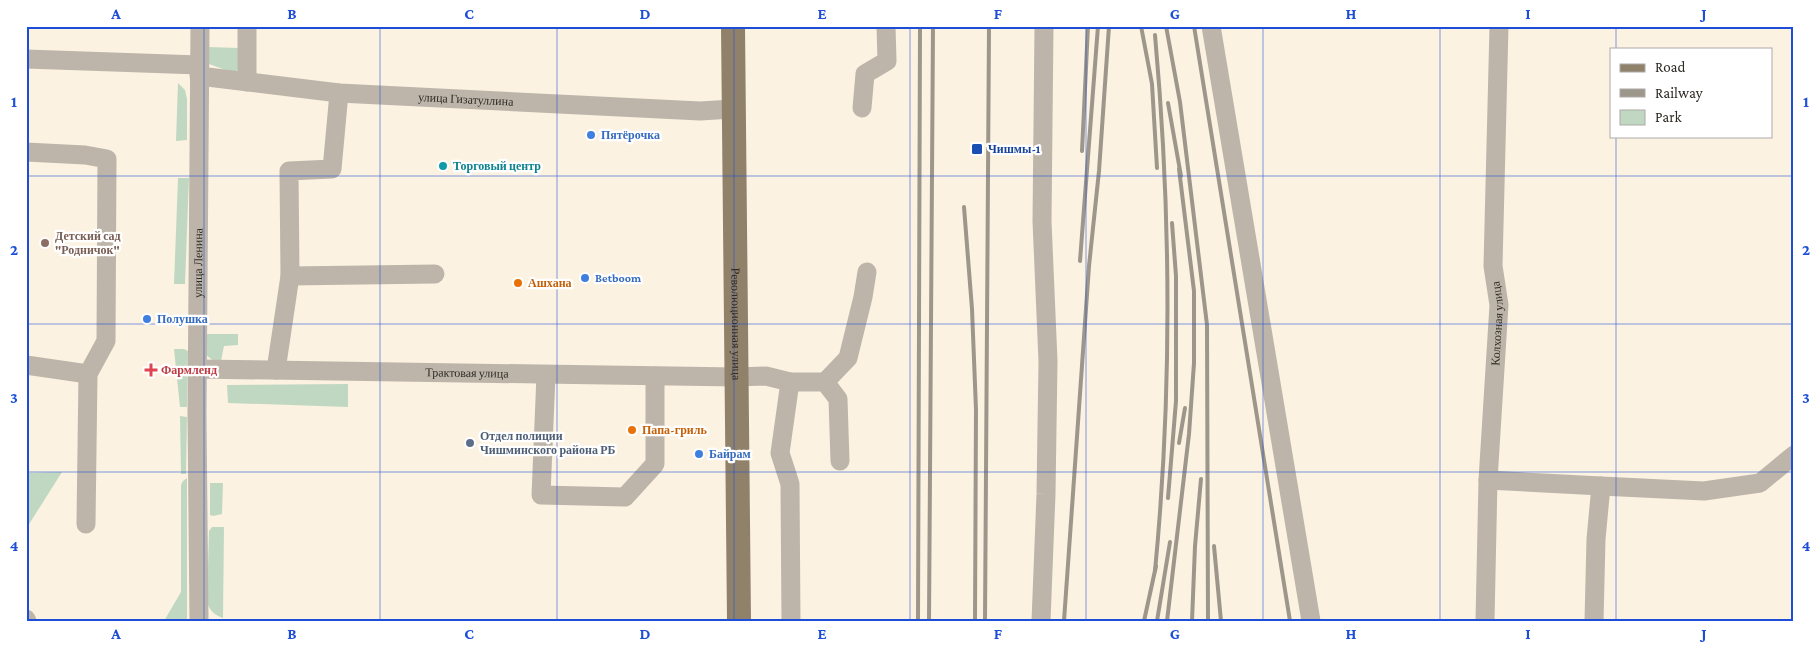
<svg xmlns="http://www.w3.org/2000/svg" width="1820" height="647" viewBox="0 0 1820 647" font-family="'Crimson Pro',serif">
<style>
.green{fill:#c0d8c1}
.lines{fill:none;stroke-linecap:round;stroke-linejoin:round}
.minor{stroke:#bdb5a9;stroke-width:19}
.major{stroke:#90816b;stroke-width:24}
.rail{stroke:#9d968a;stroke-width:4}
.grid{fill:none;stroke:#1d4ed8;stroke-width:1;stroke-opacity:0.55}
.shop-dot{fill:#3f7fe0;stroke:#fff;stroke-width:2}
.transit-dot{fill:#1a4fb4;stroke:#fff;stroke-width:2}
.culture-dot{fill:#0f9aa8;stroke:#fff;stroke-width:2}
.education-dot{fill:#8d6e63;stroke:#fff;stroke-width:2}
.food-dot{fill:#e8710a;stroke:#fff;stroke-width:2}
.health-dot{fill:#e0444e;stroke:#fff;stroke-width:2}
.service-dot{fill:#5c6f8a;stroke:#fff;stroke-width:2}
.labels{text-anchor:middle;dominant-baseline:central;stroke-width:4.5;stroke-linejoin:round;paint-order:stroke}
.street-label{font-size:12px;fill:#2f2b25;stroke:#fff}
.shop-label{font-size:12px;font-weight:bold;fill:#366cbe;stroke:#fff;text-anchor:start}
.transit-label{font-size:12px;font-weight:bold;fill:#164399;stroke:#fff;text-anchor:start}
.culture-label{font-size:12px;font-weight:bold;fill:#0d838f;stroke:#fff;text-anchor:start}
.education-label{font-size:12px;font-weight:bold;fill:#785e54;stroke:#fff;text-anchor:start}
.food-label{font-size:12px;font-weight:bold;fill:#c56008;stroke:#fff;text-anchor:start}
.health-label{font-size:12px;font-weight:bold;fill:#be3a42;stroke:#fff;text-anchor:start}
.service-label{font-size:12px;font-weight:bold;fill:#4e5e75;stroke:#fff;text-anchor:start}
.neatline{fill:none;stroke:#1d4ed8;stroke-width:2}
.grid-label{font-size:16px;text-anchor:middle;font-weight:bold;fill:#1d4ed8}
</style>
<rect width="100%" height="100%" fill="#fcf2e1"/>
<g class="green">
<polygon points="207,47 240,48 240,68 235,72 231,72 209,64 207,61"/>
<polygon points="178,83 185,90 187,99 187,140 176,141"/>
<polygon points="178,178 189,178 185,284 174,284"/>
<polygon points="205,334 238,334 238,345 224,346 221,361 215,362 205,354"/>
<polygon points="174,349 184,349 188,351 187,407 180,407"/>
<polygon points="348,384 348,407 228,403 227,385"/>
<polygon points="180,416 187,417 186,474 181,474"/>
<polygon points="62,472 26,529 26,473"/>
<polygon points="187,478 187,621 164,621 181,592 181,485 183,481"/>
<polygon points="210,483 223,483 222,514 213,516 210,515"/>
<path d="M 212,527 L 224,527 L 223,618 C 214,615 209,610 207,601 L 209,531 Z"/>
</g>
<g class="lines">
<g class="minor">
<polyline points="247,26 247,82"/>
<polyline points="1211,26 1311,621"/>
<polyline points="26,59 199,65"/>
<path id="s1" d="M 199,76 L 339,93 L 700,111 L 733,109"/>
<polyline points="862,108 865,74 887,61 886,26"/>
<polyline points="26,152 85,155 107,159 106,341 88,374 86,524"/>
<polyline points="290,276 435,274"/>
<polyline points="26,365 88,374"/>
<path id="s2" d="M 197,369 L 737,377 L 766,376 L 790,382 L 825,382 L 838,399 L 840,461"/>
<polyline points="276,370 290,276 289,171 332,169 339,93"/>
<polyline points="546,375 541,495 625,497 655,464 655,376"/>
<polyline points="790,382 780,453 790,484 791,621"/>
<polyline points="825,382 848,358 863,297 867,272"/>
<polyline points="1488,480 1601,486 1596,539 1594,621"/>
<polyline points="1601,486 1704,491 1760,483 1794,455"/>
<polyline points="26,619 27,621"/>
<path id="s3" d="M 199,621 L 197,414 L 200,26"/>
<polyline points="1041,621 1046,494 1048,361 1042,221 1044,26"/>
<path id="s4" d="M 1485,621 L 1488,480 L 1499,305 L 1493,266 L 1499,26"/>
</g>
<path class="major" id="s5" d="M 733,26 L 739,621"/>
<g class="rail">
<polyline points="1141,26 1152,84 1157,168"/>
<polyline points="1166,26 1180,102 1207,325 1208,621"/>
<polyline points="1194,26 1290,621"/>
<polyline points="1168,103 1181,176"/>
<polyline points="1082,151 1088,26"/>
<polyline points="964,207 972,309 976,410 975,621"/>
<polyline points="1080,261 1098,26"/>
<polyline points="1179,443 1185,408"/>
<polyline points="1168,498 1176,401 1176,276 1172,223"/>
<polyline points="1214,546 1221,621"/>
<path d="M 1155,571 C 1172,394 1171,212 1155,35"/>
<polyline points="918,621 920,26"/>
<polyline points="929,621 933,26"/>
<polyline points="985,621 989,26"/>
<polyline points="1064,621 1089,266 1099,171 1109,26"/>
<polyline points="1144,621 1156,566"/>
<polyline points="1157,621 1170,542"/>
<polyline points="1167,621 1189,434 1194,363 1194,291 1179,169"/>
<polyline points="1192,621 1195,546 1201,479"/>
</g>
</g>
<path class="grid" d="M 204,26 L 204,621M 380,26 L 380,621M 557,26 L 557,621M 734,26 L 734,621M 910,26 L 910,621M 1086,26 L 1086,621M 1263,26 L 1263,621M 1440,26 L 1440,621M 1616,26 L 1616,49M 1616,136 L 1616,621M 26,176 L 1794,176M 26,324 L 1794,324M 26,472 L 1794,472"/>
<g class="shop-dot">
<circle cx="591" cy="135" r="5"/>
<circle cx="585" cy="278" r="5"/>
<circle cx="147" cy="319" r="5"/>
<circle cx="699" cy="454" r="5"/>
</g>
<rect class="transit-dot" x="971" y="143" width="12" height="12" rx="2.5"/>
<circle class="culture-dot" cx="443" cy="166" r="5"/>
<circle class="education-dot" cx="45" cy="243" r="5"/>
<g class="food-dot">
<circle cx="518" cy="283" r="5"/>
<circle cx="632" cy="430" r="5"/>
</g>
<path class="health-dot" d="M148.5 362.5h5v5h5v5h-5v5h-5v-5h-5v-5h5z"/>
<circle class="service-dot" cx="470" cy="443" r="5"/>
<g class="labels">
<g class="street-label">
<text stroke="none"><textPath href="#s1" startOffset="268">улица Гизатуллина</textPath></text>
<text stroke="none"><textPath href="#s3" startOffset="358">улица Ленина</textPath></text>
<text stroke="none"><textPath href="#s5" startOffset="298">Революционная улица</textPath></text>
<text stroke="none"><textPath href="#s4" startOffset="298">Колхозная улица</textPath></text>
<text stroke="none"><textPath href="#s2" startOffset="270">Трактовая улица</textPath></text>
</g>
<g class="shop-label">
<text x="601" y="135">Пятёрочка</text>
<text x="595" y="278">Betboom</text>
<text x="157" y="319">Полушка</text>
<text x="709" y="454">Байрам</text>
</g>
<g class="transit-label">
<text x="988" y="149">Чишмы-1</text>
</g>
<g class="culture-label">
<text x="453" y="166">Торговый центр</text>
</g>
<g class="education-label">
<text x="55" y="236">Детский сад<tspan x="55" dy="14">"Родничок"</tspan></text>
</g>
<g class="food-label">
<text x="528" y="283">Ашхана</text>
<text x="642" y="430">Папа-гриль</text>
</g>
<g class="health-label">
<text x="161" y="370">Фармленд</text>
</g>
<g class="service-label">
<text x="480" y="436">Отдел полиции<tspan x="480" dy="14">Чишминского района РБ</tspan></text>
</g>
</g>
<rect width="1820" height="647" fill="none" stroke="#ffffff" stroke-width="55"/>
<rect x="1610" y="48" width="162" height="90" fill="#ffffff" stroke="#acaaa8"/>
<rect x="1620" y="64" width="25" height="8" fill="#90816b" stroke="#acaaa8"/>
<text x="1655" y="72" font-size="15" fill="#2f2b25">Road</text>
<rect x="1620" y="89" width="25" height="8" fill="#9d968a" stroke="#acaaa8"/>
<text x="1655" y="98" font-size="15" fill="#2f2b25">Railway</text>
<rect x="1620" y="110" width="25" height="15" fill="#c0d8c1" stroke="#acaaa8"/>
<text x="1655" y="122" font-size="15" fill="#2f2b25">Park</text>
<rect x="28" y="28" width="1764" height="592" class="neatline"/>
<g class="grid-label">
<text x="116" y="19">A</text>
<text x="292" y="19">B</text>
<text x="469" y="19">C</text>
<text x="645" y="19">D</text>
<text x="822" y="19">E</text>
<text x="998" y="19">F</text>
<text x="1175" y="19">G</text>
<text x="1351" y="19">H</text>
<text x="1528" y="19">I</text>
<text x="1704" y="19">J</text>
<text x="14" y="107">1</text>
<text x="1806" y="107">1</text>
<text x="14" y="255">2</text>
<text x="1806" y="255">2</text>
<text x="14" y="403">3</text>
<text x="1806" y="403">3</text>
<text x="14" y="551">4</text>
<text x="1806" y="551">4</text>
<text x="116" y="639">A</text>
<text x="292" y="639">B</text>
<text x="469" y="639">C</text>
<text x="645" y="639">D</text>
<text x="822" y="639">E</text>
<text x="998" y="639">F</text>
<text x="1175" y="639">G</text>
<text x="1351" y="639">H</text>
<text x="1528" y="639">I</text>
<text x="1704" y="639">J</text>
</g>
</svg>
